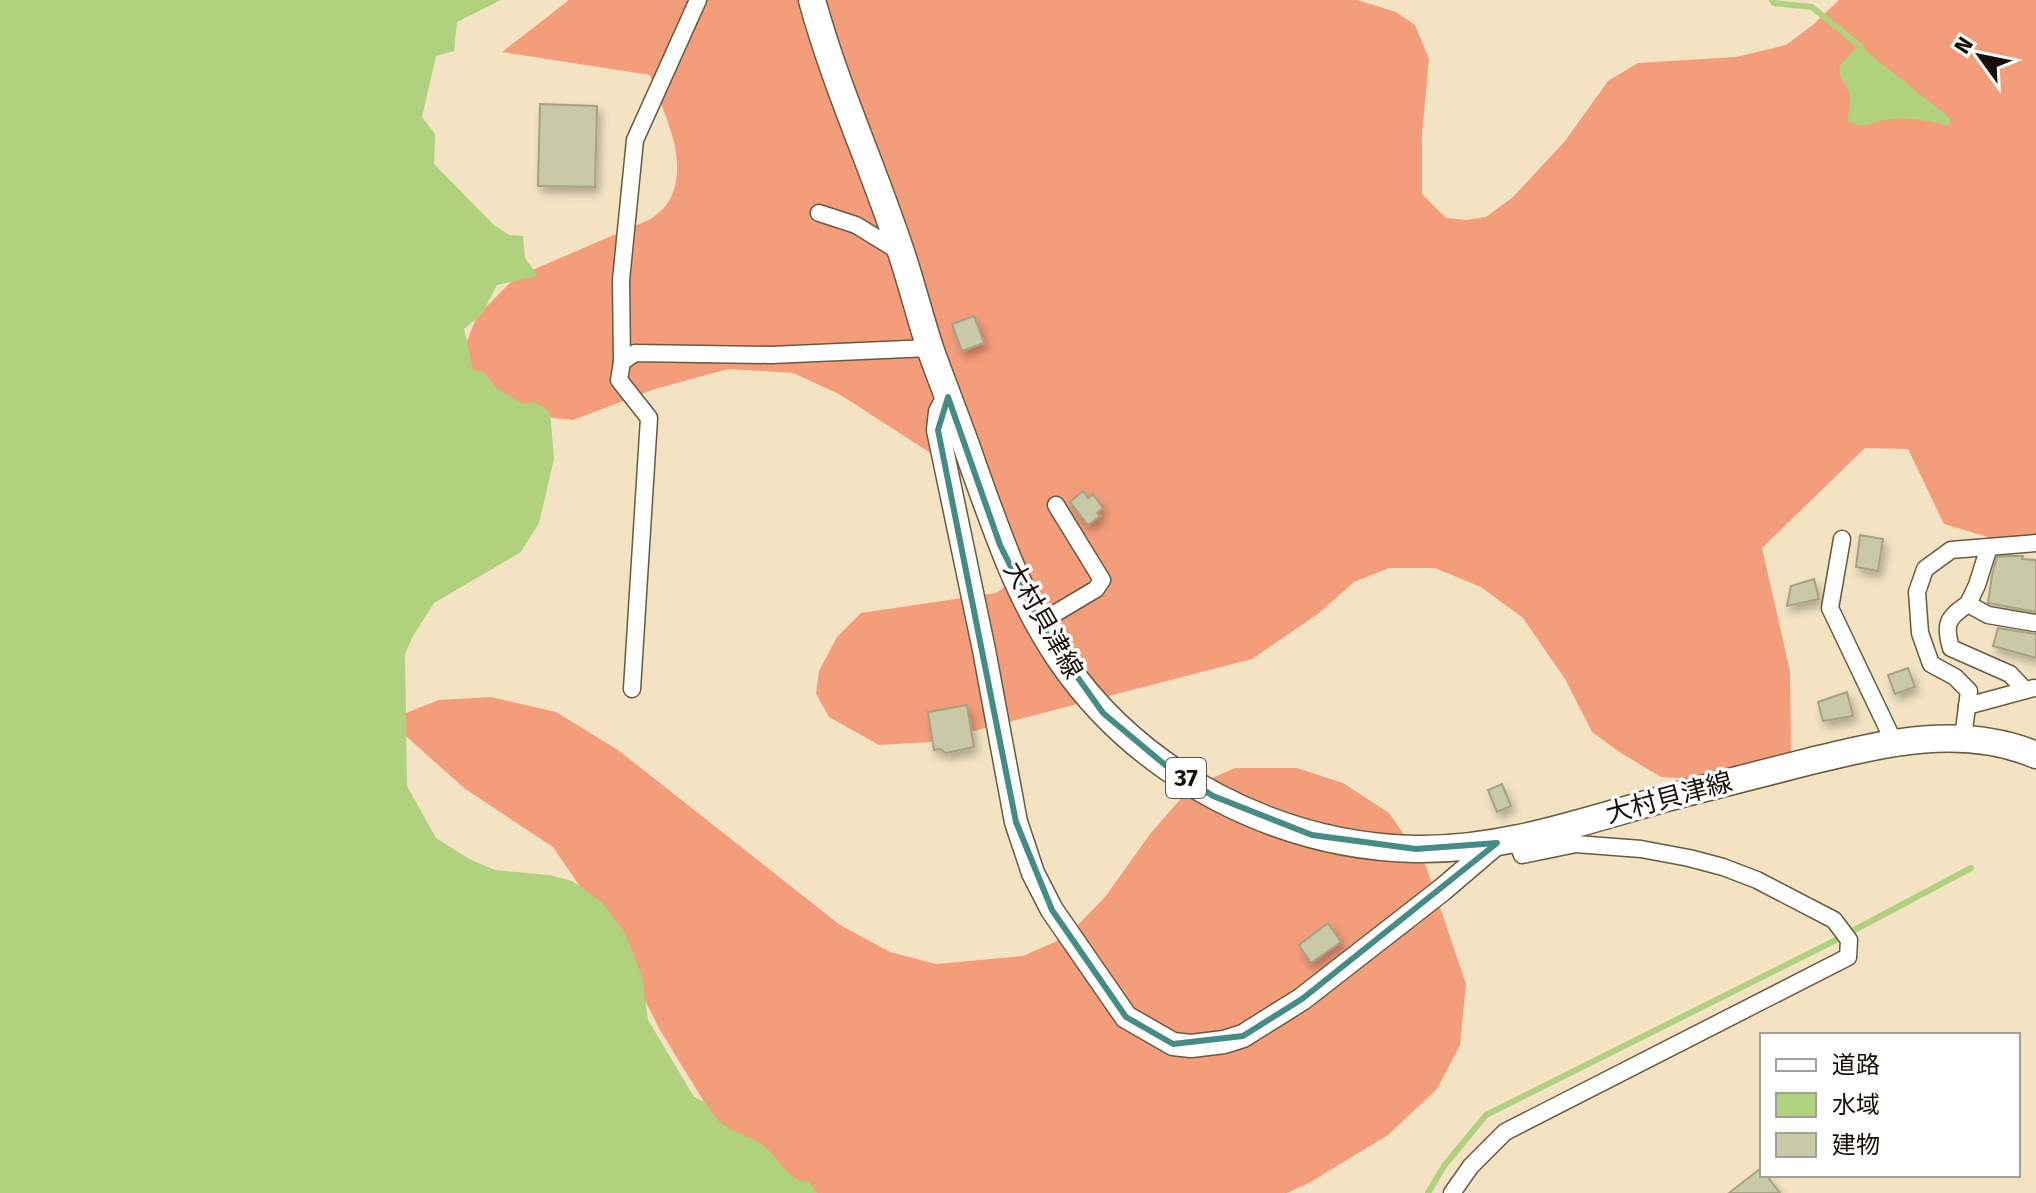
<svg xmlns="http://www.w3.org/2000/svg" width="2036" height="1193" viewBox="0 0 2036 1193" font-family="'Fira Sans','Noto Sans JP',sans-serif">
<style>
.forest{fill:#f49d7b}
.water{fill:#b0d17e}
.lines{fill:none;stroke-linecap:round;stroke-linejoin:round}
.stream{stroke:#b0d17e;stroke-width:6}
.building{fill:#cac9a7;stroke:#a4a282;stroke-width:2;filter:url(#shadow)}
.minor-casing{stroke:#685a3f;stroke-width:19}
.tertiary-casing{stroke:#685a3f;stroke-width:25}
.primary-casing{stroke:#685a3f;stroke-width:29}
.minor{stroke:#fff;stroke-width:16}
.tertiary{stroke:#fff;stroke-width:22}
.primary{stroke:#fff;stroke-width:26}
.marked{fill:none;stroke:#458c87;stroke-width:6;stroke-linejoin:round}
.labels{text-anchor:middle;dominant-baseline:central;stroke-width:7;stroke-linejoin:round;paint-order:stroke}
.shield{fill:#fff;stroke:#5c5851;stroke-width:2}
.shield-label{font-size:24px;font-weight:bold;fill:#161006}
.street-label{font-size:26px;fill:#161006;stroke:#fff}
</style>
<defs>
<filter id="shadow"><feDropShadow dx="3.5" dy="6" stdDeviation="4" flood-color="#0004"/></filter>
</defs>
<rect width="100%" height="100%" fill="#f3e3c3"/>
<g class="forest">
<path d="M 569,0 L 1357,0 L 1396,12 L 1415,25 L 1429,59 L 1422,134 L 1422,194 L 1446,218 L 1467,220 L 1486,217 L 1513,197 L 1565,141 L 1608,81 L 1638,63 L 1736,57 L 1786,45 L 1814,24 L 1839,0 L 2036,0 L 2036,541 L 2005,542 L 1944,524 L 1908,449 L 1865,448 L 1762,548 L 1790,671 L 1791,753 L 1762,776 L 1713,780 L 1661,777 L 1621,753 L 1592,732 L 1565,679 L 1523,618 L 1481,587 L 1435,568 L 1389,568 L 1354,582 L 1319,613 L 1252,659 L 931,742 L 879,745 L 829,717 L 816,694 L 819,671 L 837,637 L 861,613 L 996,593 L 1013,581 L 1019,551 L 1005,516 L 946,463 L 839,394 L 793,373 L 728,369 L 655,389 L 573,420 L 527,415 L 466,366 L 465,346 L 477,316 L 516,277 L 651,219 C 657,214 665,208 669,201 C 691,161 663,113 650,75 L 502,52 Z"/>
<polygon points="491,697 556,712 618,750 840,925 890,952 936,964 1023,956 1066,937 1105,897 1150,834 1190,788 1235,768 1297,768 1343,783 1389,813 1426,866 1466,984 1460,1045 1437,1089 1388,1135 1309,1183 1287,1193 760,1193 660,1030 609,929 553,847 464,788 388,720 439,700"/>
</g>
<g class="water">
<path d="M 0,0 L 501,0 L 457,22 L 454,51 L 436,56 L 422,117 L 435,134 L 434,164 L 494,225 L 509,235 L 523,236 L 525,258 L 538,276 L 497,285 L 482,314 L 464,329 L 473,370 L 484,372 L 496,388 L 523,404 L 535,402 L 550,412 L 554,459 L 539,523 L 521,552 L 434,603 L 413,636 L 405,654 L 407,786 L 436,838 L 469,859 L 495,870 L 549,875 L 572,881 L 603,903 L 625,934 L 642,976 L 648,1020 L 694,1097 C 715,1105 707,1111 720,1122 C 731,1132 748,1135 760,1143 C 777,1154 787,1182 809,1182 L 817,1193 L 0,1193 Z"/>
<path d="M 1861,47 L 1951,119 L 1949,126 C 1930,121 1911,117 1890,119 C 1874,121 1862,131 1847,121 C 1849,112 1852,101 1849,92 C 1844,80 1840,81 1839,66 L 1855,49 Z"/>
</g>
<g class="lines">
<g class="stream">
<polyline points="1772,0 1774,3 1812,7 1861,47"/>
<polyline points="1428,1193 1444,1166 1486,1115 1828,944 1971,868"/>
</g>
</g>
<g class="building">
<polygon points="540,104 597,106 595,187 538,186"/>
<polygon points="974,316 984,343 962,351 952,324"/>
<polygon points="1083,491 1088,498 1093,494 1103,508 1097,513 1100,516 1088,525 1070,502"/>
<polygon points="1860,535 1883,539 1878,571 1856,567"/>
<polygon points="2008,556 2023,556 2022,559 2036,560 2036,612 1988,603 1992,575 1997,557"/>
<polygon points="1814,579 1819,599 1787,606 1791,586"/>
<polygon points="1998,628 2036,634 2036,658 1993,646"/>
<polygon points="1908,668 1915,687 1895,694 1888,675"/>
<polygon points="1847,692 1853,716 1823,721 1818,702"/>
<polygon points="967,705 974,747 946,753 940,749 934,750 928,712"/>
<polygon points="1502,784 1511,806 1497,812 1488,790"/>
<polygon points="1328,923 1341,942 1311,963 1299,945"/>
<polygon points="1761,1168 1762,1175 1766,1175 1780,1193 1729,1193"/>
</g>
<g class="lines">
<g class="minor-casing">
<g id="minor">
<polyline points="819,213 856,225 900,252"/>
<polyline points="622,362 621,280 635,140 698,0"/>
<polyline points="1842,539 1830,608 1894,742"/>
<polyline points="1968,604 1977,585 1989,547"/>
<polyline points="1039,623 1096,589 1102,580 1056,505"/>
<polyline points="632,689 649,418 619,380 622,362 635,353 771,355 930,348"/>
<path d="M 2025,690 L 2010,674 L 1951,648 C 1944,624 1947,618 1968,604 L 1988,615 L 2035,623"/>
<polyline points="1967,706 2034,688"/>
<polyline points="1963,738 1969,691 1955,677 1931,664 1920,633 1917,592 1925,569 1951,550 2036,543"/>
<polyline points="1452,1193 1471,1166 1505,1132 1848,957 1849,940 1834,920 1757,880 1723,867 1689,858 1641,849 1576,844 1522,855 1516,839"/>
</g>
</g>
<g class="tertiary-casing">
<polyline id="tertiary" points="948,397 940,412 938,430 984,650 1016,822 1033,873 1052,910 1126,1017 1173,1044 1191,1046 1224,1042 1243,1036 1302,999 1442,890 1497,843"/>
</g>
<g class="primary-casing">
<path id="primary" d="M 812,0 C 836,88 875,171 903,258 C 913,289 921,321 931,351 C 945,390 961,429 974,468 C 999,537 1019,598 1061,660 C 1140,775 1277,846 1415,849 C 1507,851 1594,817 1682,794 C 1725,783 1768,772 1811,761 C 1885,743 1962,724 2036,755"/>
</g>
<use href="#minor" class="minor"/>
<use href="#tertiary" class="tertiary"/>
<use href="#primary" class="primary"/>
</g>
<path class="marked" d="M 948,397 L 1000,545 L 1039,623 L 1103,713 L 1164,764 L 1213,796 L 1312,835 L 1416,849 L 1497,843 L 1302,999 L 1243,1036 L 1173,1044 L 1126,1017 L 1052,910 L 1016,822 L 938,430 Z"/>
<g class="labels">
<rect class="shield" x="1166" y="758" width="40" height="40" rx="6"/>
<g class="shield-label">
<text x="1186" y="778">37</text>
</g>
<g class="street-label">
<text transform="translate(1043 620) rotate(60)">大村貝津線</text>
<text transform="translate(1669 798) rotate(-15)">大村貝津線</text>
</g>
</g>
<rect x="1760" y="1033" width="260" height="144" fill="#ffffff" stroke="#a29f9b" stroke-width="2"/>
<rect x="1776" y="1059" width="40" height="12" fill="#ffffff" stroke="#a29f9b" stroke-width="2"/>
<text x="1832" y="1073" font-size="24" fill="#161006">道路</text>
<rect x="1776" y="1093" width="40" height="24" fill="#b0d17e" stroke="#a29f9b" stroke-width="2"/>
<text x="1832" y="1113" font-size="24" fill="#161006">水域</text>
<rect x="1776" y="1133" width="40" height="24" fill="#cac9a7" stroke="#a29f9b" stroke-width="2"/>
<text x="1832" y="1153" font-size="24" fill="#161006">建物</text>
<g transform="translate(1980 56) rotate(303)" stroke="#ffffff" stroke-width="6" paint-order="stroke">
<path d="M0-6L14 30L0 20L-14 30Z" fill="#161006"/>
<text y="-12" font-size="22" font-weight="bold" text-anchor="middle" fill="#161006">N</text>
</g>
</svg>
